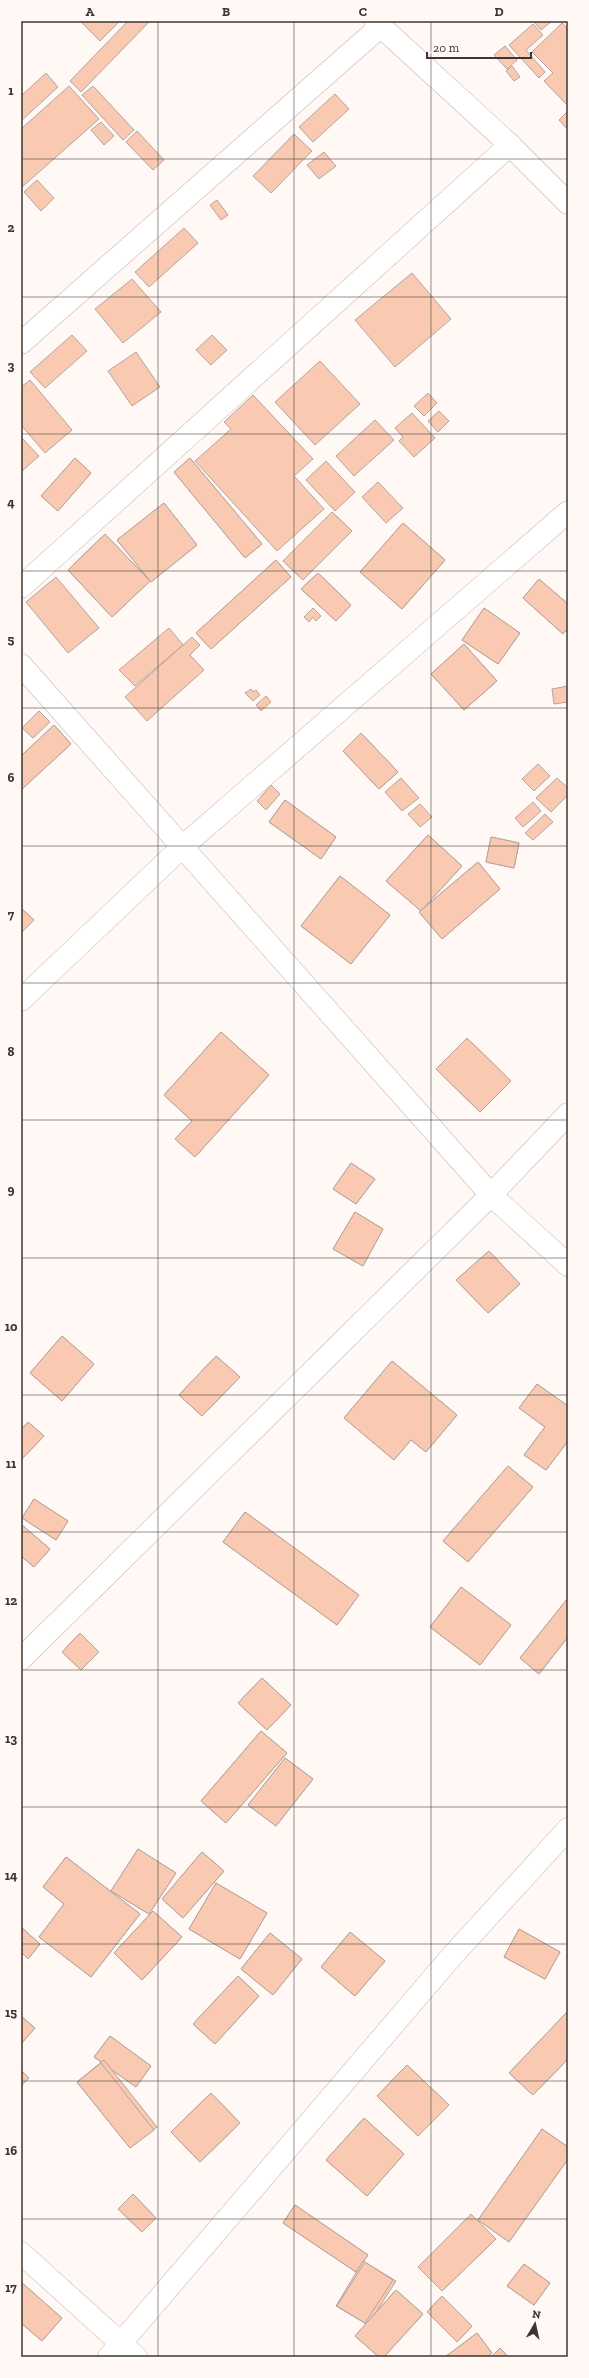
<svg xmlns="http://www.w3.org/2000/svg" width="589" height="2378" viewBox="0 0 589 2378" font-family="'Zilla Slab',serif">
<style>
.building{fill:#f9c9b1;stroke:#b4a59d}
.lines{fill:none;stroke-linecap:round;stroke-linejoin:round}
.street-casing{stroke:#c4b5ad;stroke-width:23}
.street{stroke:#fff;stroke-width:22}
.grid{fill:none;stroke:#3c3633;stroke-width:1;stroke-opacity:0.55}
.neatline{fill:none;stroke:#3c3633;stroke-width:1.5}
.grid-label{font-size:13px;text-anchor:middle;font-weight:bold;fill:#3c3633}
</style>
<rect width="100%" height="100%" fill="#fff8f5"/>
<g class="building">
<polygon points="80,21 120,21 100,41"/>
<polygon points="128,21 150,21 81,92 70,81"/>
<polygon points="535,21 552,21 541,30 534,22"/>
<polygon points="562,23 568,29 568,106 544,81 553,73 532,52"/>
<polygon points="533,24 543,35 526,50 545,72 539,78 509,45"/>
<polygon points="505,46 517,60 507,69 494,55"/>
<polygon points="512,66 520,77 514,81 506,71"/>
<polygon points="46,73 58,87 21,121 21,96"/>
<polygon points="69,86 99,119 21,188 21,129"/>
<polygon points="93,86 134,130 123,140 82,95"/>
<polygon points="335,94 349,109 313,142 299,127"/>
<polygon points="567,112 568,113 568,130 559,120"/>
<polygon points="101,122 114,136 104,145 91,130"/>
<polygon points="137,131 164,160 153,170 126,142"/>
<polygon points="294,134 312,151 271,193 253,176"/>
<polygon points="324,152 336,166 319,179 307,165"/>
<polygon points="37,180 54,198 41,211 24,192"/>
<polygon points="217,200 228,215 221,220 210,205"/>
<polygon points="184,228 198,243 149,287 135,272"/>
<polygon points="412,273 451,319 395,367 355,320"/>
<polygon points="132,279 161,312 123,343 95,309"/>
<polygon points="72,335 87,351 45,388 30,372"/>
<polygon points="212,335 227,350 211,365 196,350"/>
<polygon points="136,352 160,387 132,406 108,371"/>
<polygon points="320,361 360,404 315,445 275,402"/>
<polygon points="30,380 72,430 45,453 21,425 21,387"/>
<polygon points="428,393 437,403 424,416 414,406"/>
<polygon points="253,395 313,459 294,476 324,509 277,551 195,461 231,429 224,422"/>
<polygon points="439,411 449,421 438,432 428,421"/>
<polygon points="412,413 435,438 414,457 399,441 403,437 395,428"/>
<polygon points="375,420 394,440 354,476 336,456"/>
<polygon points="21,437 39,456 21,472"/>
<polygon points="75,458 91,473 58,511 41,496"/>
<polygon points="75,458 91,473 58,511 41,496"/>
<polygon points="190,458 262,544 245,558 174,472"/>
<polygon points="190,458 262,544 245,558 174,472"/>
<polygon points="326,461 355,492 335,511 306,480"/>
<polygon points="378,482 403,508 386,523 362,497"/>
<polygon points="164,503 197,545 151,582 117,540"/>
<polygon points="164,503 197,545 151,582 117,540"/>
<polygon points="332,512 352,531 303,580 283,561"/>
<polygon points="332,512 352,531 303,580 283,561"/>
<polygon points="403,523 445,560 402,609 360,572"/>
<polygon points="403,523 445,560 402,609 360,572"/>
<polygon points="105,534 150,581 112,617 68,570"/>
<polygon points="105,534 150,581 112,617 68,570"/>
<polygon points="276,560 291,577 211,649 196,633"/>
<polygon points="276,560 291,577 211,649 196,633"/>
<polygon points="318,573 351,605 336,621 301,589"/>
<polygon points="318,573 351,605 336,621 301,589"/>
<polygon points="56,577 99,628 68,653 26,602"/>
<polygon points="539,579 568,604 568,628 563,634 523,598"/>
<polygon points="539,579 568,604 568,628 563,634 523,598"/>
<polygon points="313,608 321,616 316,621 313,617 309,622 304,617"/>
<polygon points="484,608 520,633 498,664 462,640"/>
<polygon points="484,608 520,633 498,664 462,640"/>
<polygon points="169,628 183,645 135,686 119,670"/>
<polygon points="192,637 200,645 190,655 204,670 147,721 125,697"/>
<polygon points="464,644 497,681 464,710 431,674"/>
<polygon points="464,644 497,681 464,710 431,674"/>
<polygon points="568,686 568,702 554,704 552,689"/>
<polygon points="251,689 253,692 256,690 260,695 253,701 245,693"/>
<polygon points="266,696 271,702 261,711 256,705"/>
<polygon points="39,711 50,722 33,738 22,728"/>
<polygon points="54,725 71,744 21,790 21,756"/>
<polygon points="54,725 71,744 21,790 21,756"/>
<polygon points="361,733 398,772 379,789 343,751"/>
<polygon points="361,733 398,772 379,789 343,751"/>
<polygon points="538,764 550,776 534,791 522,779"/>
<polygon points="401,778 419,798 402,811 385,792"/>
<polygon points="557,778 568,788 568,795 551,812 536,798"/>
<polygon points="271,785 280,794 266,810 257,801"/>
<polygon points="285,800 336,837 321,859 269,822"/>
<polygon points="285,800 336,837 321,859 269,822"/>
<polygon points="533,802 541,811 523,827 515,818"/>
<polygon points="420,804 432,817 420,827 408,814"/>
<polygon points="545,814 553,822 533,840 525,833"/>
<polygon points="428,835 462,866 421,911 386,881"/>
<polygon points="428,835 462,866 421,911 386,881"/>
<polygon points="491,837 519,843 514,868 486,862"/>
<polygon points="491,837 519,843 514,868 486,862"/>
<polygon points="478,862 500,889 442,939 419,912"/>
<polygon points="478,862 500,889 442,939 419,912"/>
<polygon points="340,876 390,915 351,964 301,926"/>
<polygon points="340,876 390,915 351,964 301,926"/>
<polygon points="21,908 34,920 21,933"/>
<polygon points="21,908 34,920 21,933"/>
<polygon points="221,1032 269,1075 195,1157 175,1139 192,1121 164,1095"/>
<polygon points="221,1032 269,1075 195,1157 175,1139 192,1121 164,1095"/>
<polygon points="467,1038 511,1081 480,1112 436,1069"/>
<polygon points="467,1038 511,1081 480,1112 436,1069"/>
<polygon points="351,1163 375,1179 356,1204 333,1189"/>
<polygon points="351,1163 375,1179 356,1204 333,1189"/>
<polygon points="355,1212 383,1229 363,1266 333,1249"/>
<polygon points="355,1212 383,1229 363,1266 333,1249"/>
<polygon points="489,1251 520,1284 488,1313 456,1280"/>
<polygon points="489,1251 520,1284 488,1313 456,1280"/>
<polygon points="62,1336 94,1364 62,1401 30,1373"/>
<polygon points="62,1336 94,1364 62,1401 30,1373"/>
<polygon points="216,1356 240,1377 202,1416 179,1395"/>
<polygon points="216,1356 240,1377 202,1416 179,1395"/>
<polygon points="392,1361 457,1415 426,1452 411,1440 394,1460 344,1418"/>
<polygon points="392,1361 457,1415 426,1452 411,1440 394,1460 344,1418"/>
<polygon points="537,1384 568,1406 568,1441 546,1470 524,1455 545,1427 519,1408"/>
<polygon points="537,1384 568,1406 568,1441 546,1470 524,1455 545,1427 519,1408"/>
<polygon points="28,1422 44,1436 21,1460 21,1430"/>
<polygon points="28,1422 44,1436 21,1460 21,1430"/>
<polygon points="508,1466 533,1487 468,1562 443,1541"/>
<polygon points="508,1466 533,1487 468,1562 443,1541"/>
<polygon points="34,1499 68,1521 56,1540 22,1518"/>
<polygon points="34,1499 68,1521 56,1540 22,1518"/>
<polygon points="245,1512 359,1595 337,1625 223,1542"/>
<polygon points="245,1512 359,1595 337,1625 223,1542"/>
<polygon points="22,1525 50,1549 34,1567 21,1556"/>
<polygon points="22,1525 50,1549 34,1567 21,1556"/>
<polygon points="461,1587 511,1625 480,1665 430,1627"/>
<polygon points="461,1587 511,1625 480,1665 430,1627"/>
<polygon points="568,1598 568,1637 539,1674 520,1658"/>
<polygon points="568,1598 568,1637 539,1674 520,1658"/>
<polygon points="80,1633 99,1652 81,1670 62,1652"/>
<polygon points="80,1633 99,1652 81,1670 62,1652"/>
<polygon points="262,1678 291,1705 267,1730 238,1703"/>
<polygon points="262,1678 291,1705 267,1730 238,1703"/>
<polygon points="261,1731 287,1753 226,1823 201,1801"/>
<polygon points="261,1731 287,1753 226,1823 201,1801"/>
<polygon points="285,1758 313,1779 276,1826 248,1805"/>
<polygon points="285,1758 313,1779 276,1826 248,1805"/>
<polygon points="138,1849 176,1873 149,1914 111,1891"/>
<polygon points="138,1849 176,1873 149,1914 111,1891"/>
<polygon points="202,1852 224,1871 183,1918 162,1899"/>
<polygon points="202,1852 224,1871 183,1918 162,1899"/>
<polygon points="66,1857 140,1914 91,1977 39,1937 64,1904 43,1887"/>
<polygon points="66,1857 140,1914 91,1977 39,1937 64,1904 43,1887"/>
<polygon points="216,1883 267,1913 240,1959 189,1929"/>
<polygon points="216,1883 267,1913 240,1959 189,1929"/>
<polygon points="153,1911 182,1937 142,1980 114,1953"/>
<polygon points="153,1911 182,1937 142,1980 114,1953"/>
<polygon points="21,1927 40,1944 28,1959 21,1952"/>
<polygon points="21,1927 40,1944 28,1959 21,1952"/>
<polygon points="519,1929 560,1952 545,1979 504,1957"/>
<polygon points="519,1929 560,1952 545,1979 504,1957"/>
<polygon points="350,1932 385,1961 355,1996 321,1967"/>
<polygon points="350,1932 385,1961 355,1996 321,1967"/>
<polygon points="270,1933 302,1959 273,1995 241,1969"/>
<polygon points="270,1933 302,1959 273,1995 241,1969"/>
<polygon points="238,1976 259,1996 215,2044 193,2024"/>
<polygon points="238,1976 259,1996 215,2044 193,2024"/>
<polygon points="568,2011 568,2059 533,2095 509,2073"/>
<polygon points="568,2011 568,2059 533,2095 509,2073"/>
<polygon points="21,2016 35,2028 21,2044"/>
<polygon points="21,2016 35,2028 21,2044"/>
<polygon points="110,2036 151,2066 136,2087 94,2057"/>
<polygon points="110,2036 151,2066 136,2087 94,2057"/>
<polygon points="104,2060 157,2127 130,2148 77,2082"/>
<polygon points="101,2063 154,2130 130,2148 77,2082"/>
<polygon points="407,2065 449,2105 418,2136 377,2096"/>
<polygon points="407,2065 449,2105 418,2136 377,2096"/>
<polygon points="21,2070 29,2078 21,2086"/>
<polygon points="21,2070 29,2078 21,2086"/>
<polygon points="211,2093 240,2123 200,2162 171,2132"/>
<polygon points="211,2093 240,2123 200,2162 171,2132"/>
<polygon points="364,2118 404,2154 367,2196 326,2160"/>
<polygon points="364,2118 404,2154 367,2196 326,2160"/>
<polygon points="542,2129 568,2147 568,2159 509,2242 478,2220"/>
<polygon points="542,2129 568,2147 568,2159 509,2242 478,2220"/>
<polygon points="133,2194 156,2218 142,2232 118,2209"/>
<polygon points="133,2194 156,2218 142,2232 118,2209"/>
<polygon points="295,2205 368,2255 356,2272 283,2223"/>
<polygon points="295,2205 368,2255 356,2272 283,2223"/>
<polygon points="471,2214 496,2239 442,2291 418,2267"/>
<polygon points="471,2214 496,2239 442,2291 418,2267"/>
<polygon points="363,2261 396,2281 368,2325 336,2306"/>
<polygon points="365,2262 393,2280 365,2323 337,2306"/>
<polygon points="524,2264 550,2283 534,2305 507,2286"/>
<polygon points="524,2264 550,2283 534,2305 507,2286"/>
<polygon points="21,2282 62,2318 42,2341 21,2323"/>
<polygon points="21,2282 62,2318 42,2341 21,2323"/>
<polygon points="396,2290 423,2314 384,2357 379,2357 355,2336"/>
<polygon points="396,2290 423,2314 384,2357 379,2357 355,2336"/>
<polygon points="442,2296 472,2326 457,2342 427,2312"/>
<polygon points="442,2296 472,2326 457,2342 427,2312"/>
<polygon points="477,2333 492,2353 487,2357 445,2357"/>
<polygon points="477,2333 492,2353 487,2357 445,2357"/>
<polygon points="500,2348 508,2357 491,2357"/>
<polygon points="500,2348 508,2357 491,2357"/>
</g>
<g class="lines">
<g class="street-casing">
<g id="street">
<polyline points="375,21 510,145 568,203"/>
<polyline points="21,343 381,26"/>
<polyline points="21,587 510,145"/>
<polyline points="21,665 491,1195 568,1265"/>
<polyline points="21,1000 181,848 568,512"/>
<polyline points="21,1659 491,1195 568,1114"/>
<polyline points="21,2253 136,2357"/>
<polyline points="109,2357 452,1956 568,1829"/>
</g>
</g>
<use href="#street" class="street"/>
</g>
<path class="grid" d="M 158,21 L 158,2357M 294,21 L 294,2357M 431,21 L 431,2357M 21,159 L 568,159M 21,297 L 568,297M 21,434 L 568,434M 21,571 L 568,571M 21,708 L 568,708M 21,846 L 568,846M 21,983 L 568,983M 21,1120 L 568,1120M 21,1258 L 568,1258M 21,1395 L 568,1395M 21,1532 L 568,1532M 21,1670 L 568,1670M 21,1807 L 568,1807M 21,1944 L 568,1944M 21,2081 L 568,2081M 21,2219 L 568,2219"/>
<rect width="589" height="2378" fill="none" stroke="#fff8f5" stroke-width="44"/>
<g transform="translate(535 2324) rotate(9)" stroke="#fff8f5" stroke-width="3" paint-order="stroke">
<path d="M0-3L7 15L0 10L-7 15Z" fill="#3c3633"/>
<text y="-6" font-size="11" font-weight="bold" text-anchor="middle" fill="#3c3633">N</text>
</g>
<path d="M427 52v6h104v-6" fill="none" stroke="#3c3633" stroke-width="2"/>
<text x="433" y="52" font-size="12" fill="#3c3633" stroke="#fff8f5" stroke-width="3" paint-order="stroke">20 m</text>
<rect x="22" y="22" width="545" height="2334" class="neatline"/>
<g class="grid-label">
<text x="90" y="16">A</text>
<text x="226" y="16">B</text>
<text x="363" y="16">C</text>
<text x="499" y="16">D</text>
<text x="11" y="95">1</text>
<text x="11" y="232">2</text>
<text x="11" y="370">3</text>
<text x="11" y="507">4</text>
<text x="11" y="644">5</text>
<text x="11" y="782">6</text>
<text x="11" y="919">7</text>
<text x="11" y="1056">8</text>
<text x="11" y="1194">9</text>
<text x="11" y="1331">10</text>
<text x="11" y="1468">11</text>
<text x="11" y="1605">12</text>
<text x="11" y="1743">13</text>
<text x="11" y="1880">14</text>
<text x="11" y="2017">15</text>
<text x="11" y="2155">16</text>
<text x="11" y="2292">17</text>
</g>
</svg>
